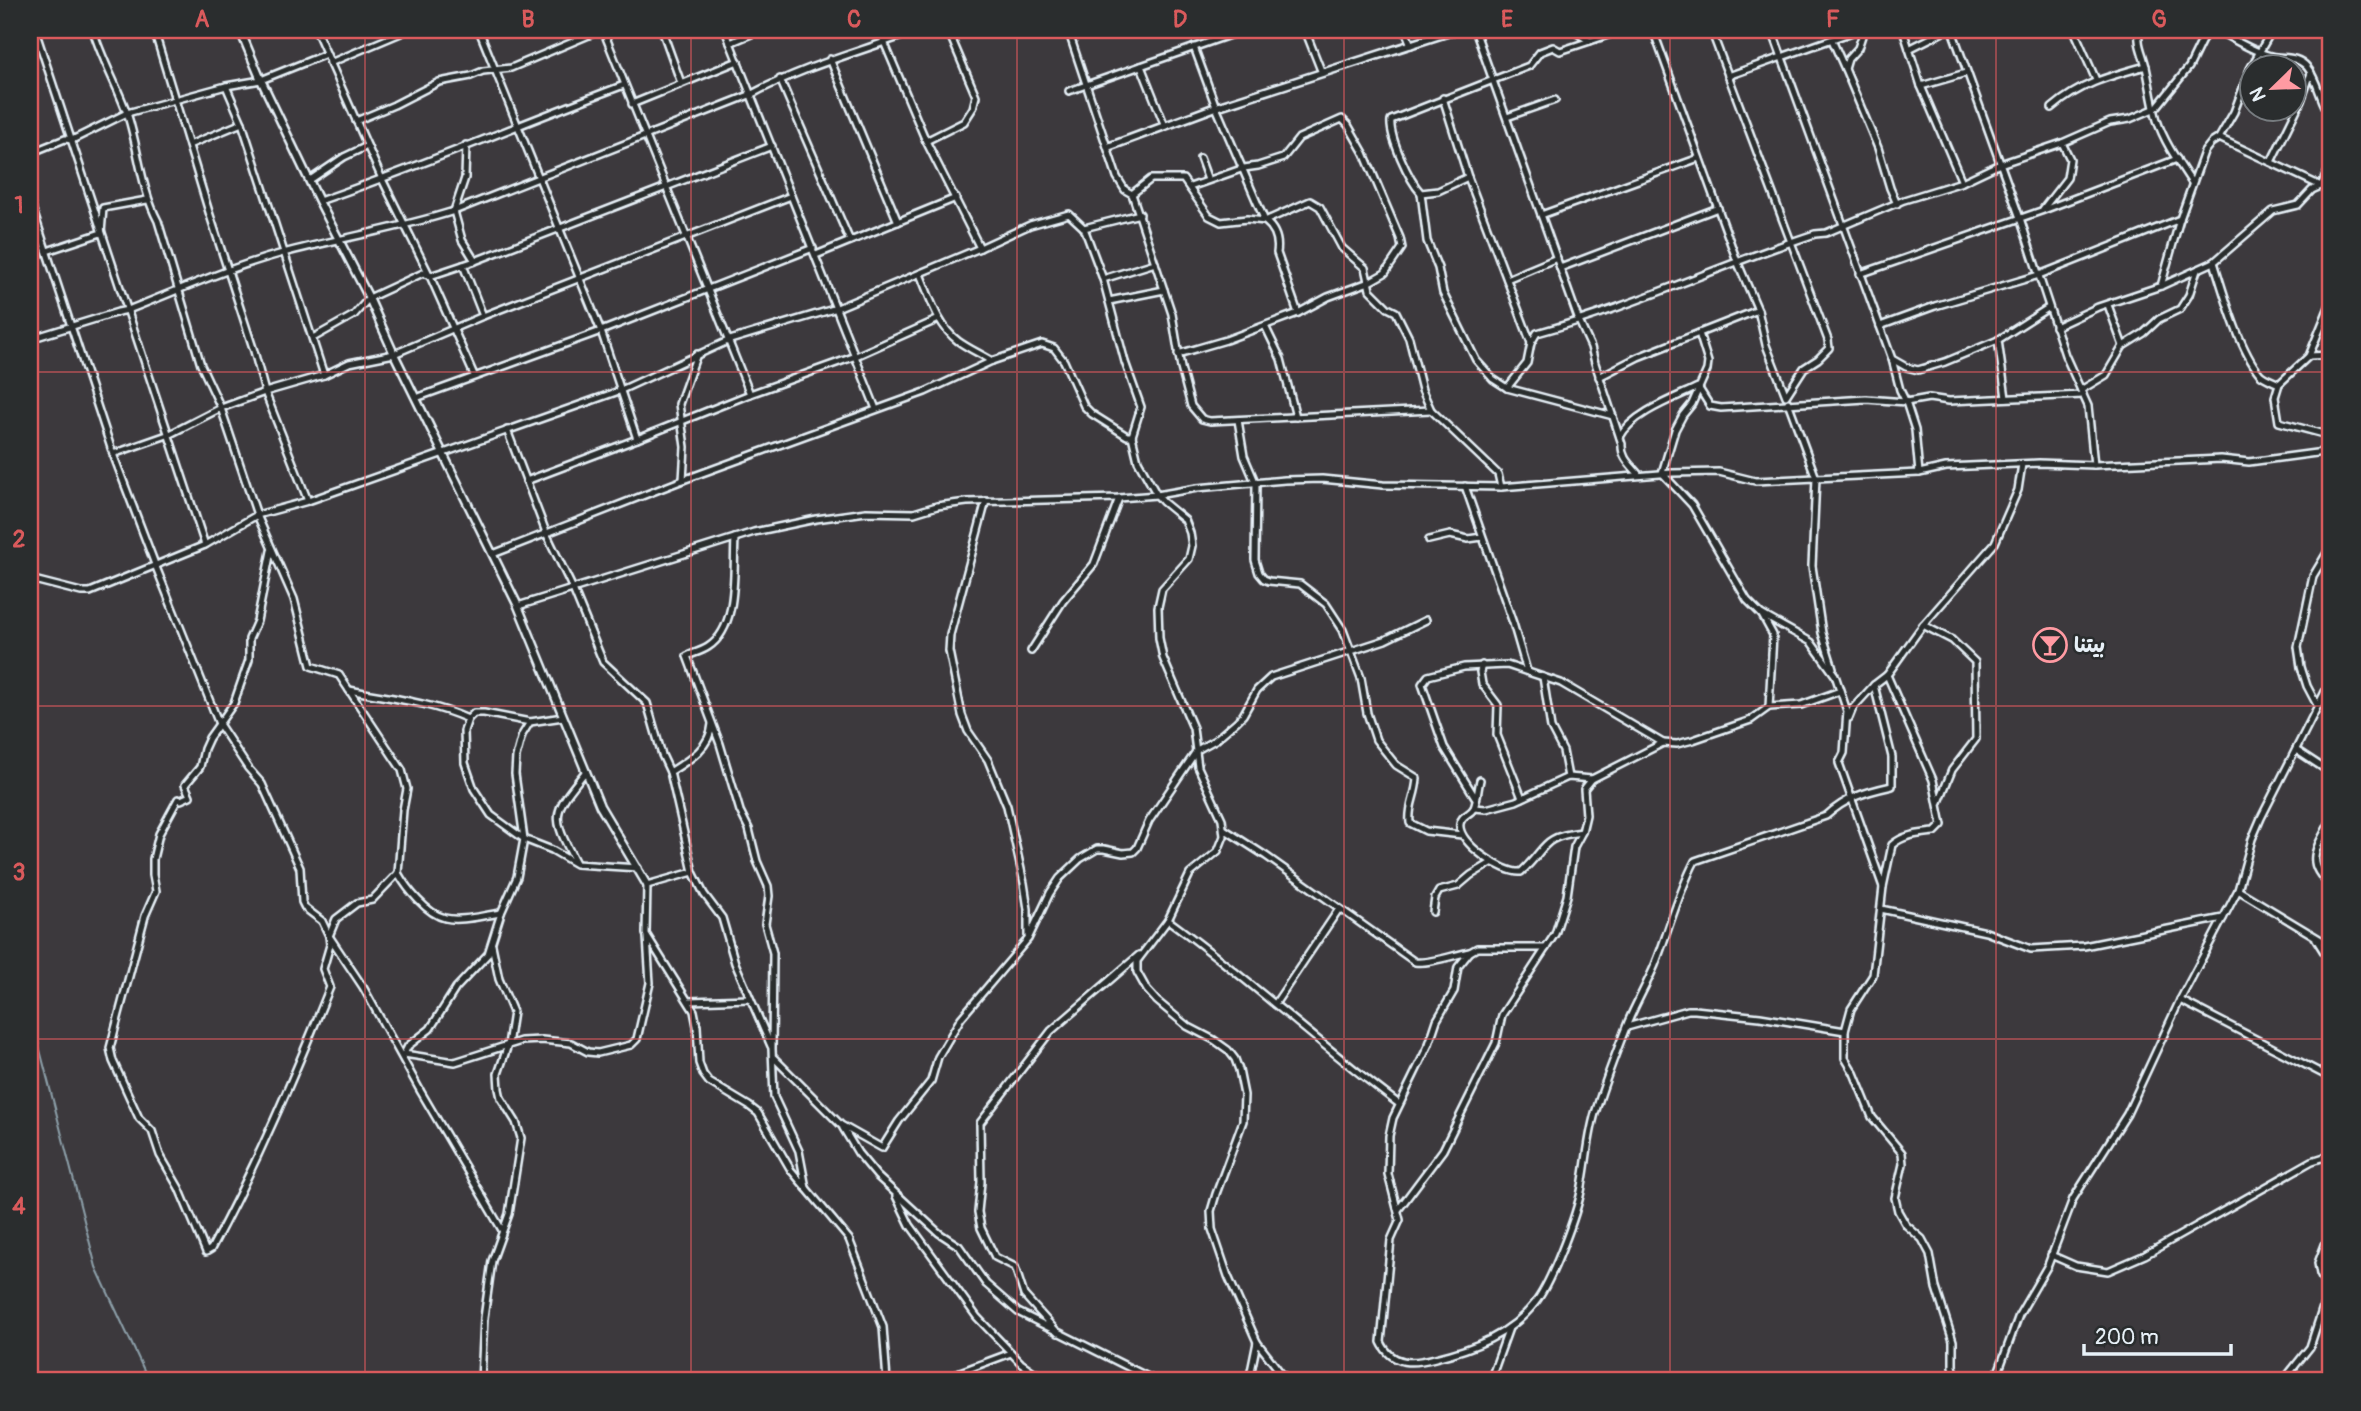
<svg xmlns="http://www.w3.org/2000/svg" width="2361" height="1411" viewBox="0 0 2361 1411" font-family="Pangolin,'Playpen Sans Arabic',sans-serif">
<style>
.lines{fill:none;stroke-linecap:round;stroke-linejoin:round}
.stream{stroke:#8da0aa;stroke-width:2}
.minor-casing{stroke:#e8f1f8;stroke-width:10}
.tertiary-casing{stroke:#e8f1f8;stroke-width:11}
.minor{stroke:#2a2d2e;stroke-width:5}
.tertiary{stroke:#2a2d2e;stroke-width:6}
.grid{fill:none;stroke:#da5a5c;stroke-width:2;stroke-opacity:0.55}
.labels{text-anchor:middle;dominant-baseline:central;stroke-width:5;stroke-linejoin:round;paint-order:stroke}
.poi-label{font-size:21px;font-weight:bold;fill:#e8f1f8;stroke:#2a2d2e;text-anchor:start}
.neatline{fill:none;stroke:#da5a5c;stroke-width:2.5}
.grid-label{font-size:23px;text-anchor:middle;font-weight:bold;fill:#da5a5c}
</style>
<rect width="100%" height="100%" fill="#3c393d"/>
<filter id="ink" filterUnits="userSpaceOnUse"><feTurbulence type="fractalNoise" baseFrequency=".0143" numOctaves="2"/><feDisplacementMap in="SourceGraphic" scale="14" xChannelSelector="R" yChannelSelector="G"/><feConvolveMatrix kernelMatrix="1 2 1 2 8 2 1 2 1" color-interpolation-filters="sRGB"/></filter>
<g filter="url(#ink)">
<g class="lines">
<polyline class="stream" points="30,1011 96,1267 149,1381"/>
<g class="minor-casing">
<g id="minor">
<polyline points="35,30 205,545"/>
<path d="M 93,30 C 102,60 118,87 128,116 C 139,151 141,189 158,221 L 201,365 L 221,408 L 257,515 L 294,599 L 311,666 L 339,675 L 402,770 L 407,789 L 403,810 L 398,873 C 407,889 427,914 445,918 C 461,922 484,915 501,913"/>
<polyline points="154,30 209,212 254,351 265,392 308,501"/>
<polyline points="316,30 382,179 430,276 474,375"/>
<polyline points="479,30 601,331 637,439 750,394"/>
<polyline points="603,30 750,394 856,356 939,319"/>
<polyline points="662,30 681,83"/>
<polyline points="725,30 876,409"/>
<polyline points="879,30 926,141 980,248"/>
<polyline points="1068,30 1117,177 1125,190 1132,194 1172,314 1181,368 1191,406 1202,419 1210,421 1431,410"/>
<polyline points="1305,30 1322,73"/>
<polyline points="1405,30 1411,45"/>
<path d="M 1475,30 L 1579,321 L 1591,347 L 1595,363 L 1622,444 C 1621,458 1631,465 1639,475"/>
<polyline points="1572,30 1590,41 1623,30"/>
<polyline points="1653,30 1737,261 1758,310 1766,345 1786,396 1804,368 1818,359 1829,348 1828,340 1711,30"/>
<polyline points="1772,30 1892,359 1906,367 1918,370 1945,362 1998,340 2048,308"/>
<polyline points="1864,30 1858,48 1848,59 1845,69 1878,148 1890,188 1897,204"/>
<polyline points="1903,30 1921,86 1962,182"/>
<polyline points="1952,30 2020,218 2065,355 2088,406 2094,465"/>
<polyline points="2074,30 2096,80"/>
<path d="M 2139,30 C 2137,44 2143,53 2146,67 C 2150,85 2152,102 2157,120 C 2164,142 2179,163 2192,183"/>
<path d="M 2216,30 C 2234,39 2251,51 2271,56 C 2284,59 2297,55 2307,67 C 2319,82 2320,103 2331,116"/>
<polyline points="1832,40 1845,69"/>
<polyline points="730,43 761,30"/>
<path d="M 1194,47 L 1216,107 L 1265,221 C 1275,229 1279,240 1277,253 L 1298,313"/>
<polyline points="1909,49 1947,30"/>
<polyline points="830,59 898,222"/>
<polyline points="330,63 408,30"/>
<polyline points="1141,66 1165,126"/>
<polyline points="1728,76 1858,30"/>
<polyline points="780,79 850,241"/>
<polyline points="226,86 242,123 324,375"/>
<polyline points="1921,86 1966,73"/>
<polyline points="1069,91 1244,30"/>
<polyline points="1443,98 1468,177 1531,343"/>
<polyline points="632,104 738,61"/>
<path d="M 2052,108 C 2081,83 2110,76 2146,66"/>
<polyline points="1507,117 1555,100"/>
<polyline points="356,121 394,105 439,82 471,76 483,71 511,68 601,30"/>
<polyline points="2219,138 2321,186"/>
<polyline points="926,141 964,122 973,108 976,96 948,30"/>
<polyline points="189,145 242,123"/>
<polyline points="466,145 465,178 454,211 462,240 475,261"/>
<polyline points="30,153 65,139 72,140 127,113 226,86 261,80 326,54"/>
<polyline points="1200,158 1208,180"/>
<polyline points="2271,162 2301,101 2311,73"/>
<path d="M 1468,177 L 1438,191 L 1421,193 C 1409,180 1389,137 1391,120 L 1529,66 L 1540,52 L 1553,47 L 1560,51 L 1590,41"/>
<polyline points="310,180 344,157 367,146"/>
<polyline points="1421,193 1427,241 1438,268 1443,293 1476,360 1493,379 1507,388 1613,416"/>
<polyline points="1132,194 1151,179 1183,179 1209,216 1221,222 1247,219 1265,221 1310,201 1320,207 1342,248 1365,268 1370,290 1388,308 1396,312 1409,338 1422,390 1431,410 1498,474 1501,487"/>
<polyline points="30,201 113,454 156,567 219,724 248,768 262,784 300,868 302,902 305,908 322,921 329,936 363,987 421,1092 502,1230"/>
<path d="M 319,201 C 422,166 522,123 624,85"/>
<polyline points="2043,209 2067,178 2070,159 2062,143"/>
<polyline points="1541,215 1699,158"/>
<polyline points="1084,228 1103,279 1125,362 1141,407 1132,436 1138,461 1157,495 1163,502 1185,520 1190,533 1192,546 1189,559 1162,589 1158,607 1159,638 1163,658 1193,728 1198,767 1222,819 1224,836 1218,851 1190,874 1168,920 1137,961 1137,972 1147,990 1157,1001 1187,1026 1214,1040 1228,1050 1235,1059 1239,1070 1244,1095 1243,1121 1216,1194 1211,1211 1212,1229 1228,1276 1257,1342 1287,1381"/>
<polyline points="47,251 101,233 103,208 147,200"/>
<polyline points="816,255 956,198"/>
<path d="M 2214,262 C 2224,294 2239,349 2260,374 C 2264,378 2273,381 2279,384"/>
<polyline points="463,265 483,316"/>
<polyline points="1560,268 1718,208"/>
<path d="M 920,274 C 930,297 937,325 958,341 C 969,349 981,354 992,361"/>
<polyline points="1860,274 2041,211 2177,159"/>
<polyline points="1103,279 1155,263"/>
<polyline points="1507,279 1557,258"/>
<polyline points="2161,286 2180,219 2204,152 2211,143 2219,138 2234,112 2250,69 2272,30"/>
<polyline points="1109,301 1164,290"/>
<polyline points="2331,302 2309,356 2279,384 2275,397 2279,422 2331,436"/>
<polyline points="2108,305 2123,346"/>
<polyline points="1265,326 1281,359 1296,417"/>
<polyline points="1880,326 1935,306 2039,275 2180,219"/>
<polyline points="2055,327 2098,307 2161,286 2214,262 2273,211 2298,205 2312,190 2321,186 2331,165"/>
<polyline points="1699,333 1708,362 1707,370 1692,404 1683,415 1675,430 1662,473 1692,505 1747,600 1761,614 1811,642 1835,675 1847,711 1844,753 1839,763 1883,887 1873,975 1851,1009 1845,1031 1845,1058 1854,1073 1872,1117 1902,1153 1903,1164 1895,1198 1898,1211 1906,1225 1922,1239 1930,1254 1936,1288 1953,1341 1953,1366 1957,1381"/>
<polyline points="313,338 354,315 369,298 423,273 430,276 475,261 772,146"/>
<path d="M 30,339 L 118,312 L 128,310 C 179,290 230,267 283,253 C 340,238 398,229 454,211 L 752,94 C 806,65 861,52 918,30"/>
<polyline points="1998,340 2006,398"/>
<polyline points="1178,354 1226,340 1298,313 1328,297 1369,282 1385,273 1402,248 1400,238 1364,153 1348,125 1342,119 1299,138 1283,158 1258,166 1244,168 1190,187"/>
<polyline points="2309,356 2331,355"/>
<polyline points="1892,359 1900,390 1906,402 1915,430 1919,473"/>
<polyline points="1599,377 1638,357 1758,310"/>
<path d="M 1507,388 L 1527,363 L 1531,343 L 1537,333 C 1633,307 1722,264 1815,234 L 1826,233 L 1904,200 L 1962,182 L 2000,164 L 2062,143 L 2110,122 L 2130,119 L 2156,108 L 2189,67 L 2207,30"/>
<polyline points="2081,390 2106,375 2123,346 2144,333 2159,319 2180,309 2189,295 2197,270"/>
<polyline points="416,398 601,331 813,248"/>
<polyline points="1788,402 1816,478 1812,566 1822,633 1833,668"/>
<path d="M 1238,420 L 1244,456 L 1256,484 L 1255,560 L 1259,573 L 1264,579 L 1269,581 L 1300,584 L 1326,604 L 1343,630 L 1361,678 L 1367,713 L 1376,740 L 1396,765 L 1417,778 C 1416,797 1408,805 1410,823 L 1426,831 L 1462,835"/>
<polyline points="507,430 547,535 573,589 603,662 647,703 662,755 670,772 693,872 704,894 722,918 735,963 771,1046"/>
<path d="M 1620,437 C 1632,413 1675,398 1698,387 L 1710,406 L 1721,408 L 1866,399 L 1906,402 L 1929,398 L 1949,401 L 2083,395"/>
<polyline points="113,454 170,434 221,408 265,392 324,375 349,363 394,354 483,316 791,196"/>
<polyline points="683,480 685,447 679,404 697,354"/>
<polyline points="526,481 637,439"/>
<polyline points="1465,486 1513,623 1527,671"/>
<polyline points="986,501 950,635 949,651 962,715 968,731 988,760 1007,806 1024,883 1028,909 1028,936"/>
<path d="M 735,538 C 733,571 739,627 708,647 C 702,651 694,653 687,656 L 720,744 L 740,811 L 749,829 L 757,861 L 768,886 L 769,896 L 765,924 L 773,953 L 772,1049 L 774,1097 L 799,1151 L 806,1188"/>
<polyline points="1429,540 1450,535 1468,539 1482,537"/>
<path d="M 271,551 L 257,621 L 249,639 L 249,660 L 234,703 L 209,738 L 204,749 L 200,767 L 185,785 L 190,796 L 181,800 L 178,799 L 159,834 L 153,859 L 153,875 L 156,891 L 145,916 L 110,1048 L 113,1061 L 139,1118 L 152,1131 L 160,1155 L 179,1188 L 206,1252 L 211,1249 C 257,1164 294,1076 330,987 L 323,969 L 330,945 L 329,936 L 336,919 L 357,903 L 372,900 L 398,873"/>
<polyline points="493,554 683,480 925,392 992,361 1042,344 1054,348 1064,361 1084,406 1092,414 1127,436 1132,436"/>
<polyline points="30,579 81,592 90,592 205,545 257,515 308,501 619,391 730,340 837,308 980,248 1030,225 1069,214 1084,228 1140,214"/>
<polyline points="518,606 754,532 816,519 866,512 914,513 937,506 967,502 1119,498 1157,495 1197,488 1285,480 1322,479 1383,485 1501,487 1672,473 1719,472 1755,481 1919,473 1946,467 2039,463 2094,465 2221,459 2249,462 2331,451"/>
<polyline points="1762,615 1773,635 1769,707"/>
<polyline points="1923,625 1952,640 1975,662 1976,739 1952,770 1939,802"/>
<polyline points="1031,651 1063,601 1094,564 1119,498"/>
<polyline points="1482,665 1480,672 1482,684 1498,705 1497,735 1522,798"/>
<polyline points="1543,677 1551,728 1563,751 1568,777"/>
<path d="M 349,690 C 389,698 430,702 468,719"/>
<polyline points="2317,705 2307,686 2301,667 2298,647 2313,576 2331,546"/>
<polyline points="1849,718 1853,708 1874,685"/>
<polyline points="530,722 484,713 474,713 468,719 464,731 465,763 474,789 491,815 524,839 552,850 576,864 638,868"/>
<polyline points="2296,750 2331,773"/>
<path d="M 670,772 C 689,760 710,748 712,724"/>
<path d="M 1480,780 C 1478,788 1477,801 1474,808 C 1470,815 1461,815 1460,824 C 1457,843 1504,874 1521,872 C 1548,848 1539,837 1582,832"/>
<polyline points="1475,797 1444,747 1422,684 1428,676 1464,667 1507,665 1561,683 1663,743"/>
<polyline points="1474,808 1486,809 1516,801 1568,777 1592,779"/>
<path d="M 2331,820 C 2318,846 2302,863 2331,885"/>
<path d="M 1224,829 L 1266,856 L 1415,962 C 1429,964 1454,955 1470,952"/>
<path d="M 576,863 C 550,814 552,813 586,771"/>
<polyline points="693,872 647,885 646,934 694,1011 697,1026 699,1063 703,1074 709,1082 749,1106 758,1113 791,1170 849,1239 883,1327 887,1381"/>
<path d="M 1883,887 L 1892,845 C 1904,834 1920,834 1935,832 L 1942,825 L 1933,780 L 1887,675"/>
<polyline points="2238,890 2331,946"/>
<polyline points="1881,909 1986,932 2031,949 2084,946 2223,918"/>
<polyline points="1433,912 1435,898 1439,891 1458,886 1471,875 1493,862"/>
<path d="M 1168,920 C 1248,978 1320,1045 1399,1104"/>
<polyline points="2316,939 2331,963"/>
<path d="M 1546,948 L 1477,948 L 1470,952 L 1458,967 L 1454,991 L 1437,1020 L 1429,1044 L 1393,1118 L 1389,1136 L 1388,1174 L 1400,1220 L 1391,1240 L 1381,1342 C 1392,1366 1413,1364 1435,1358 C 1473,1349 1510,1335 1535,1303 C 1551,1283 1574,1221 1580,1196 C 1587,1166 1587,1136 1597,1107 C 1606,1078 1617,1050 1628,1022 C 1636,1003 1647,984 1655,965 C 1669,930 1678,893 1695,861 L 1826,816 C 1847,797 1865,792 1892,786 L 1892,757 L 1874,685 L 1887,675 L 1923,625 L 1995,543 L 2018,490 L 2022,464"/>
<polyline points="2180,1000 2331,1078"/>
<polyline points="689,1001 750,999"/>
<polyline points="1275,1004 1339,909"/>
<polyline points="1627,1027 1688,1010 1695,1010 1760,1017 1845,1031"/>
<polyline points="404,1054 408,1046 430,1029 456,988 488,954 501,913 517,877 524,839 515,774 516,757 522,735 530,722 563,717"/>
<polyline points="404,1054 455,1062 521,1041 542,1040 571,1043 588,1052 598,1053 631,1045 637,1039 650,983 647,937"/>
<polyline points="774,1058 841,1125 882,1148 899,1121 931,1081 938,1057 961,1018 1028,939 1050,893 1060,878 1080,859 1097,849 1104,849 1123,853 1133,852 1137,848 1149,821 1197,750 1215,740 1236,722 1243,715 1257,690 1271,677 1385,640 1426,620"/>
<polyline points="843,1128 858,1153 877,1176 939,1233 959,1246 986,1284 1018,1312 1156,1381"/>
<polyline points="896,1196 910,1225 977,1317 1021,1363 1047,1381"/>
<polyline points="1398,1210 1443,1150 1496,1043 1502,1015 1555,934 1567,896 1574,847 1582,832 1586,815 1584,789 1592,779 1663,743 1677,744 1693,740 1751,720 1769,707 1801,705 1840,691"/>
<polyline points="2331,1229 2318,1263 2320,1274 2331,1298"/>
<polyline points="2051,1255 2076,1266 2108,1271 2145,1255 2312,1161 2331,1155"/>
<polyline points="1058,1333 1024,1295 1015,1267 995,1257 981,1228 978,1212 981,1182 980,1123 1051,1031 1139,955"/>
<polyline points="481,1381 484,1318 492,1261 509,1214 521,1138 516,1122 501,1098 499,1089 498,1074 508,1045 513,1012 499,979 492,945"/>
<polyline points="949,1381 960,1372 1011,1353"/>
<polyline points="1022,1381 1036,1374"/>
<polyline points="1249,1381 1257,1342"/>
<polyline points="1490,1381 1509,1328"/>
<polyline points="1995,1381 2019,1315 2048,1265 2073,1199 2127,1114 2180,1000 2238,890 2252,839 2261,818 2331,680"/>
<polyline points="2283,1381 2310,1347 2331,1282"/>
</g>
</g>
<g class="tertiary-casing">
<g id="tertiary">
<polyline points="240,30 261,80 319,201 369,298 394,354 518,606 600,806 647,885"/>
<polyline points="1108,147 1216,107 1456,30"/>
</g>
</g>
<use href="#minor" class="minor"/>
<use href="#tertiary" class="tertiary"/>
</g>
</g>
<path class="grid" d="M 365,30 L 365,1381M 691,30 L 691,1381M 1017,30 L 1017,1381M 1344,30 L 1344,1381M 1670,30 L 1670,1381M 1996,30 L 1996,1381M 30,372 L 2331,372M 30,706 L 2331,706M 30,1039 L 2331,1039"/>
<defs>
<g id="bar-ring" transform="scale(1.75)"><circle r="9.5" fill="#2a2d2e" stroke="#ff9aa2" stroke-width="1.5"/><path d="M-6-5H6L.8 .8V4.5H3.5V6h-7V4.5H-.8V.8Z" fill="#ff9aa2"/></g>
</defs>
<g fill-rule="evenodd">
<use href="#bar-ring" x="2050" y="645"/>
</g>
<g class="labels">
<g class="poi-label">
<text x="2074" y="645">بيتنا</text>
</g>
</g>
<rect width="2361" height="1411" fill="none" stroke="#2a2d2e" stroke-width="77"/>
<g transform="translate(2273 88) rotate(247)"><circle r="33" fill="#2a2d2e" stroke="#767b7f" stroke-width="2"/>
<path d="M0-5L12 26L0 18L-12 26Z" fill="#ff9aa2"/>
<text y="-10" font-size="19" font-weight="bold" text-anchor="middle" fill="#e8f1f8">N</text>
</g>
<path d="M2084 1344v10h147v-10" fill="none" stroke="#e8f1f8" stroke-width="3.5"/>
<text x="2095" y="1344" font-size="21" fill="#e8f1f8" stroke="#2a2d2e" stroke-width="5" paint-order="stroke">200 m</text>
<rect x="38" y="38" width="2284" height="1334" class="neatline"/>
<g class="grid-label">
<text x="202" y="27">A</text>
<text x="528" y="27">B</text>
<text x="854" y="27">C</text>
<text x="1180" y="27">D</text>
<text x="1507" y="27">E</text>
<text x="1833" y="27">F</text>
<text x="2159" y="27">G</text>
<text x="19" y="213">1</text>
<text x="19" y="547">2</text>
<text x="19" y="880">3</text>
<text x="19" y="1214">4</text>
</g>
</svg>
